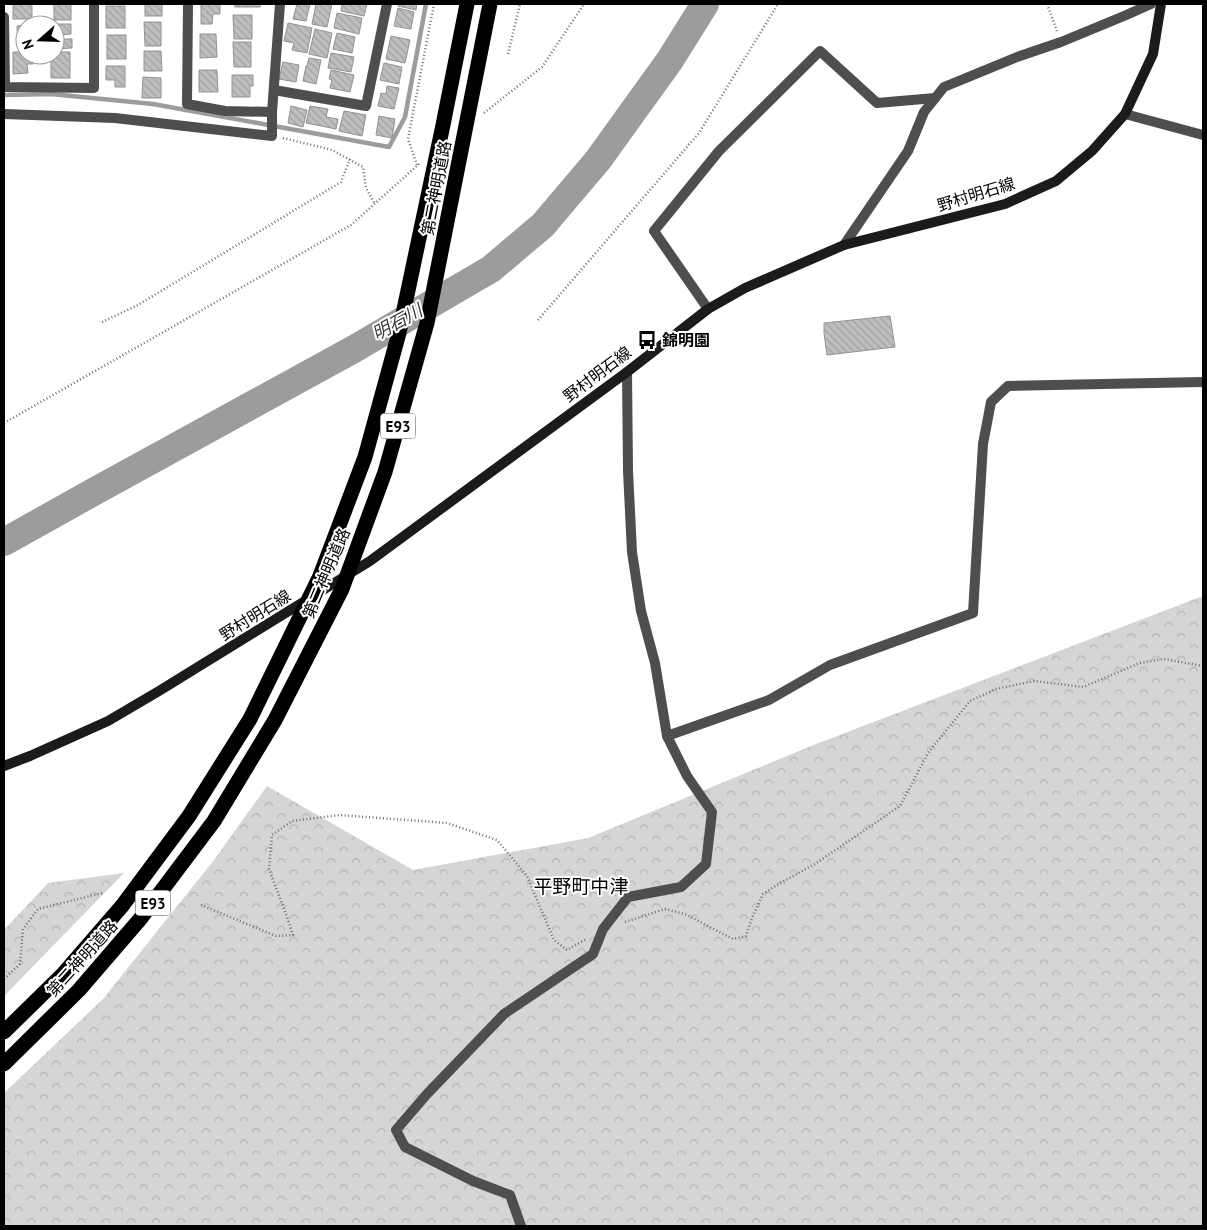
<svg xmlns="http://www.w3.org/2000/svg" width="1207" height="1230" viewBox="0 0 1207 1230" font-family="'PT Sans','Noto Sans JP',sans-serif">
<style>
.forest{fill:url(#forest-crowns)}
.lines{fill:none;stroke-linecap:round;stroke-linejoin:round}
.stream{stroke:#9c9c9c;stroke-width:4.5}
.river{stroke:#9c9c9c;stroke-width:28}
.building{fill:url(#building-back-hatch);stroke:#929292}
.path{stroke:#707070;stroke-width:2.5;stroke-dasharray:1 2.5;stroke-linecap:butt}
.street{stroke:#4e4e4e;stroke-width:10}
.secondary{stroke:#1b1b1b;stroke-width:10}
.highway{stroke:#000;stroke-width:15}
.labels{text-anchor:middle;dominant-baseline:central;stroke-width:4;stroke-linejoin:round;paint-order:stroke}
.shield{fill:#fff;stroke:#4c4c4c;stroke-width:1}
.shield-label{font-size:15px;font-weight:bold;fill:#000}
.street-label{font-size:16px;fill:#000;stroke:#fff}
.poi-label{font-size:16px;font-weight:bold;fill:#000;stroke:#fff;text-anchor:start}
.water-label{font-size:18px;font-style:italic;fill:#3d3d3d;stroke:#fff}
.quarter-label{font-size:19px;fill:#000;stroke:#fff}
</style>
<defs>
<pattern id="forest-crowns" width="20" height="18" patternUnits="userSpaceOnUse" patternTransform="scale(1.25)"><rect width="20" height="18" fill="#d5d5d5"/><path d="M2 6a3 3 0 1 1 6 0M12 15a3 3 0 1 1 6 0" fill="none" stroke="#b5b5b5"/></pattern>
<pattern id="building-back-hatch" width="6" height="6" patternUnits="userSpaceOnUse" patternTransform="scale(1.25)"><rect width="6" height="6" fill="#bebebe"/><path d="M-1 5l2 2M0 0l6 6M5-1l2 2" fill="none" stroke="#a2a2a2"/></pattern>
</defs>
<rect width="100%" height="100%" fill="#fff"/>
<g class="forest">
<polygon points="1203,596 1203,1226 4,1226 4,1093 103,999 214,860 267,786 413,870 588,838 816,744"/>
<polygon points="124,873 4,996 4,930 48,883"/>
</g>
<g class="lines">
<polyline class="stream" points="4,95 51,94 153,104 389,147 405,117 426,4"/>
<polyline class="river" points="4,542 97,490 354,349 491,269 543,225 598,160 670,60 705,4"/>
</g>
<g class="building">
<rect x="13" y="4" width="19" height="15"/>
<rect x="54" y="4" width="17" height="16"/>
<rect x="145" y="4" width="17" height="12"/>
<polygon points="201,4 220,4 220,14 213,14 212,24 201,24"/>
<rect x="235" y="4" width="25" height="3"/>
<polygon points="297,4 310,4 306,21 293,19"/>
<polygon points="316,4 332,4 327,27 312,24"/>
<polygon points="342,4 367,4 364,16 341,11"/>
<polygon points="398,4 417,4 416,10 398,6"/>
<rect x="106" y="6" width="19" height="22"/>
<polygon points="398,8 414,12 411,29 394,26"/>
<polygon points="337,13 362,18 359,34 334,28"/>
<polygon points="233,15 252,15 252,39 234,39"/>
<polygon points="144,22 161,22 161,46 145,46"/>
<polygon points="288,23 312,28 307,53 292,50 294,43 284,41"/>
<polygon points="52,24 71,24 71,34 60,35 60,39 72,39 72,48 55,49 55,25"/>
<polygon points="25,25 25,48 18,48 17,26"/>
<polygon points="315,29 332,33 327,58 309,54"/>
<polygon points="337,33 355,37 352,53 333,49"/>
<polygon points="200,34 216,34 217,57 200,58"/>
<rect x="107" y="35" width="19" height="24"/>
<polygon points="391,36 410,40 405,63 386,59"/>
<polygon points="233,42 251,42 251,67 234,67"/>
<polygon points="144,51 161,51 162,71 144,71"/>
<polygon points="13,52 25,52 25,55 33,55 33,64 27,64 28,73 13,74"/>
<polygon points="55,52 70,52 70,78 51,78 51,55 55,55"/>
<polygon points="331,53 354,57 351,72 328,68"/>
<polygon points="309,58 321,60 316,84 303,81 306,66 307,66"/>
<polygon points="283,62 299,65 296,82 279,79"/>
<polygon points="384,63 402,67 399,84 380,80"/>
<polygon points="106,66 125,66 125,87 115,87 115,80 106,80"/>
<polygon points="199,70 217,70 218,92 199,92"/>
<polygon points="331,70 354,75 350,92 330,88 332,80 329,79"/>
<polygon points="232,75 253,75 253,86 250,86 250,97 232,97"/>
<polygon points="143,77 161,78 161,98 142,98"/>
<polygon points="387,86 399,88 394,109 378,106 381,93 386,94"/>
<polygon points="291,106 307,110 303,127 288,123"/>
<polygon points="310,106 328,109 326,117 338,119 336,129 306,123"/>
<polygon points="344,111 366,115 362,136 339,131"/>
<polygon points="379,116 395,119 392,138 376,135"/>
<polygon points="890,316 895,347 827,355 824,333 824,323"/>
</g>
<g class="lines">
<g class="path">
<polyline points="1047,4 1057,31"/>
<polyline points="508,54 520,4"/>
<polyline points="484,113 542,67 584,4"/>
<polyline points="283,138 332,150 363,167 366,188 375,204"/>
<polyline points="417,165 408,139 434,4"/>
<polyline points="538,320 699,133 778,4"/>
<polyline points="102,322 138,305 341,182 350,159"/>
<polyline points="4,423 351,225 419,164"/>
<polyline points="201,905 276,936 293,935 287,917 269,869 272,835 292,821 340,815 447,823 497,840 527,876 554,940 567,950 586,939"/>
<polyline points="625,922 665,909 685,914 733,939 746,936 752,918 763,894 777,885 815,864 900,806 928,753 970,701 996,689 1034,681 1083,687 1140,663 1164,659 1203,666"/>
<polyline points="4,979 20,964 23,929 38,909 102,893"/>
</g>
<g class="street">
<polyline points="188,4 187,104 225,111 272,112 280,4"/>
<polyline points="4,17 5,87 94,88 94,4"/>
<polyline points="274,90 366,106 387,4"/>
<polyline points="4,114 115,118 272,136 272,112"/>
<polyline points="1125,114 1203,135"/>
<polyline points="844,245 908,151 924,112 944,87 1017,57 1061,42 1124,16 1151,4"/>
<polyline points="708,309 654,231 719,151 820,51 877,103 935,98"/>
<polyline points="667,736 769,700 830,665 973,613 983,444 991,402 1008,386 1203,382"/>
<polyline points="521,1226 510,1195 473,1181 405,1147 396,1130 427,1094 504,1014 593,954 603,929 628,897 681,887 706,864 712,812 687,776 667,736 655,663 641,611 632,552 628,471 627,372"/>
</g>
<polyline class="secondary" points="4,766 30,756 108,721 159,691 370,561 627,372 708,309 745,288 844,245 1005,204 1056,181 1092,151 1125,114 1153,54 1161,4"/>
<g class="highway">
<polyline points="4,1032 64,973 122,906 189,816 250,719 320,576 365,457 399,333 443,125 467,4"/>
<polyline points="4,1064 79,990 141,918 214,821 275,720 342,589 385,472 427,323 490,4"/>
</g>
</g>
<defs>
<g id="bus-bare" transform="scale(1.5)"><path d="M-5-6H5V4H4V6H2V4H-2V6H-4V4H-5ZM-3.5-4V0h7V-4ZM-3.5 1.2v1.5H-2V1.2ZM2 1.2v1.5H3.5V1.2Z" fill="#000" stroke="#fff" stroke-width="2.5" paint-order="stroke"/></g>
</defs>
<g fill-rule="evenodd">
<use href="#bus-bare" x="647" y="340"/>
</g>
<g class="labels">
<g class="shield">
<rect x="380.5" y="413.5" width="35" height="25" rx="4"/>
<rect x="135.5" y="890.5" width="35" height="25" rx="4"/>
</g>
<g class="shield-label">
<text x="398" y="426">E93</text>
<text x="153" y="903">E93</text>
</g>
<g class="street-label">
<text transform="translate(436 188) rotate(-79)">第二神明道路</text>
<text transform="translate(976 194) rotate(-17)">野村明石線</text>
<text transform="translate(597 374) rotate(-37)">野村明石線</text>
<text transform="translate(326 573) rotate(-67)">第二神明道路</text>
<text transform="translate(255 615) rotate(-32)">野村明石線</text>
<text transform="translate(82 958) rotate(-48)">第二神明道路</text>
</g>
<g class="poi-label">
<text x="662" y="340">錦明園</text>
</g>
<g class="water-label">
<text transform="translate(397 322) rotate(-29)">明石川</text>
</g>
<g class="quarter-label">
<text x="581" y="886">平野町中津</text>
</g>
</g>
<rect width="1207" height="1230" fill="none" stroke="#000000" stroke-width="10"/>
<g transform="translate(40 40) rotate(250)"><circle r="24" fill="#ffffff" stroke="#999999"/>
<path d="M0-4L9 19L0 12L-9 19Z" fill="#000000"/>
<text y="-8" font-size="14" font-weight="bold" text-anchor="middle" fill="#000000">N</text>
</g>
</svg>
